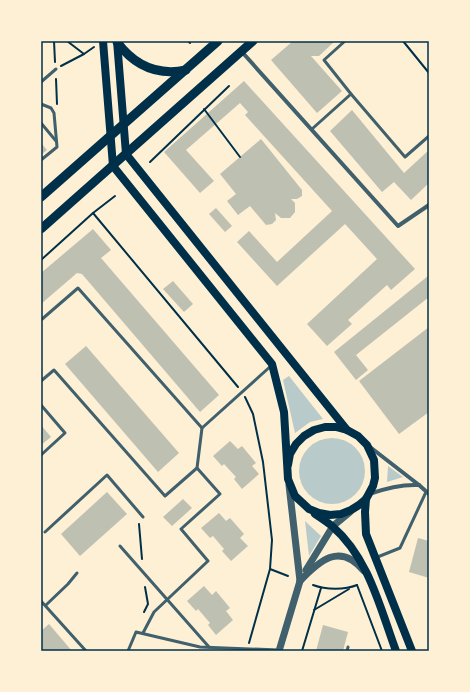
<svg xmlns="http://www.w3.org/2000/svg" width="470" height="692" viewBox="0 0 470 692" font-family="'Golos Text',sans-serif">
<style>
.green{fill:#b9caca}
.building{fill:#bec0b2}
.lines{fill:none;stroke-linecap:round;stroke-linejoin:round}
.path{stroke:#003049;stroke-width:2}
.service{stroke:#3f606c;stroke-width:3}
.minor{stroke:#3f606c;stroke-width:4}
.tertiary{stroke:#3f606c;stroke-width:7}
.secondary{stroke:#003049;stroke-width:8}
.primary{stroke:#003049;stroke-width:9}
.neatline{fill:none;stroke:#003049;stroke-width:1.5}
</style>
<rect width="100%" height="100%" fill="#fdf0d5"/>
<g class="green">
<polygon points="289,376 323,419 310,422 295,433 283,380"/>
<circle cx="332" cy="471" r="33"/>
<polygon points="388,466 403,477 387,482"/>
<polygon points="305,521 321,536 309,556"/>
</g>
<g class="building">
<polygon points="293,41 335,41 319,56 311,56 342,91 317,113 271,60"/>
<polygon points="244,81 415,269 391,290 387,285 348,320 352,324 327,346 307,324 377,259 345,224 277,286 237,242 249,231 277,262 332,211 245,115 248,112 240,103 186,150 214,181 200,193 164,152"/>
<polygon points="352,110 404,173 429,150 429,183 411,200 394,182 382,192 330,131"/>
<polygon points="261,139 302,190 302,196 297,199 291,199 295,203 295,212 290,218 281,218 275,213 276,220 272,224 266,225 250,206 238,215 227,201 236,194 220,174"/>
<polygon points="41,143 47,150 41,155"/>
<polygon points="216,208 232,226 225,232 209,214"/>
<polygon points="93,229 111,250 101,258 219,395 200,412 82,274 77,273 41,304 41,273"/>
<polygon points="428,276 429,297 356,355 368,370 356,380 334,352"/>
<polygon points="173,281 193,304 184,312 163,289"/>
<polygon points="429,327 429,412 399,434 359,381"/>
<polygon points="86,346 179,453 158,472 65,364"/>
<polygon points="41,425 51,437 41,445"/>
<polygon points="230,441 238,449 242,446 256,463 252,466 259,474 242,489 234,479 236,477 224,464 222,466 213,456"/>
<polygon points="107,492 127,514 80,556 61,534"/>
<polygon points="183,499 192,508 172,526 163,517"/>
<polygon points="219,513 226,521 230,518 244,534 240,538 248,546 231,561 222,551 224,549 213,536 210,538 201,528"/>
<polygon points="418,538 429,541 429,578 409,572"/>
<polygon points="204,586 212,595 216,591 230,608 226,611 233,620 216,635 208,625 210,623 198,609 196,611 187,601"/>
<polygon points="49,624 72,651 41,651 41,631"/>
<polygon points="323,625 348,632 343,651 316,651"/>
</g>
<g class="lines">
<g class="path">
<polyline points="54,41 55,62"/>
<polyline points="67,41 84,54"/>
<polyline points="188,41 190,43"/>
<polyline points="403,41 429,73"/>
<polyline points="61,66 84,54 94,47"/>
<polyline points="56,79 57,104"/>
<polyline points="204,109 240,157"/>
<polyline points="150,162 229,86"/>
<polyline points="93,213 238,387"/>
<polyline points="41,260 93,213 115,196"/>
<polyline points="245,397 253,414 263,462 272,540 270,569 249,643"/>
<polyline points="139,524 142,559"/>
<polyline points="270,569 288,576"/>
<path d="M 313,585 C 326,590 345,590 357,585"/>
<polyline points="357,585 382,651"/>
<polyline points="314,610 349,589"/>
<polyline points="144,612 148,604 145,587"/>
<polyline points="302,651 321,588"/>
</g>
<g class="service">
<polyline points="41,82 56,69"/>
<polyline points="351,94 405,157 429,136"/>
<polyline points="41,104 51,108 54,113 57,147 41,160"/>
<polyline points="41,123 56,141"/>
<polyline points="312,129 351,94 324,60 345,41"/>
<polyline points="41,320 78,288 202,428 272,365"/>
<polyline points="41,381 54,370 165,496 197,468 202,428"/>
<polyline points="41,405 65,433 41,455"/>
<polyline points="45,532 107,475 143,517"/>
<polyline points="120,546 209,647"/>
<polyline points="375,558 400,548 426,492"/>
<polyline points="41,601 86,651"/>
<polyline points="46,605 68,584 77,573"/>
<polyline points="143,633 154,612 208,561 181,529 220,494 197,468"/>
<polyline points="128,651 136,632 200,647 279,650"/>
<polyline points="347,651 348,647"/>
</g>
<g class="minor">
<polyline points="242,52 398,226 429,205"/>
<polyline points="370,447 419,485 429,494"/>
<path d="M 369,494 C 386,488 401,484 419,485"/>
</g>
<g class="tertiary">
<polyline points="306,570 333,526 350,512"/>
<path d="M 300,581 C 320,560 340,542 364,571"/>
<polyline points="279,651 300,581 289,485"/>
</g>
<g class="secondary">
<polyline points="103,41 113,166 272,364 284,412 288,479 295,496 309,509 319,513 330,515 341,514 351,510 359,505 366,499 373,486 375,478 374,460 367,445 358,436 347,430 336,427 325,427 314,430 304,436 296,444 290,454 288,465"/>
<polyline points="117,41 126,154 347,430"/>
<polyline points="366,499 365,512 366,534 412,651"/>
<path d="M 315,514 C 321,518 327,522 332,526 C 369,558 380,608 396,651"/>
</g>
<g class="primary">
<path d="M 117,42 C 134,65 157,76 186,70"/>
<polyline points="41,197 218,41"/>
<polyline points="41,229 253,41"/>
</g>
</g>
<rect width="470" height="692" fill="none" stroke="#fdf0d5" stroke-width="84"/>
<rect x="42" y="42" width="386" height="608" class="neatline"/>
</svg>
